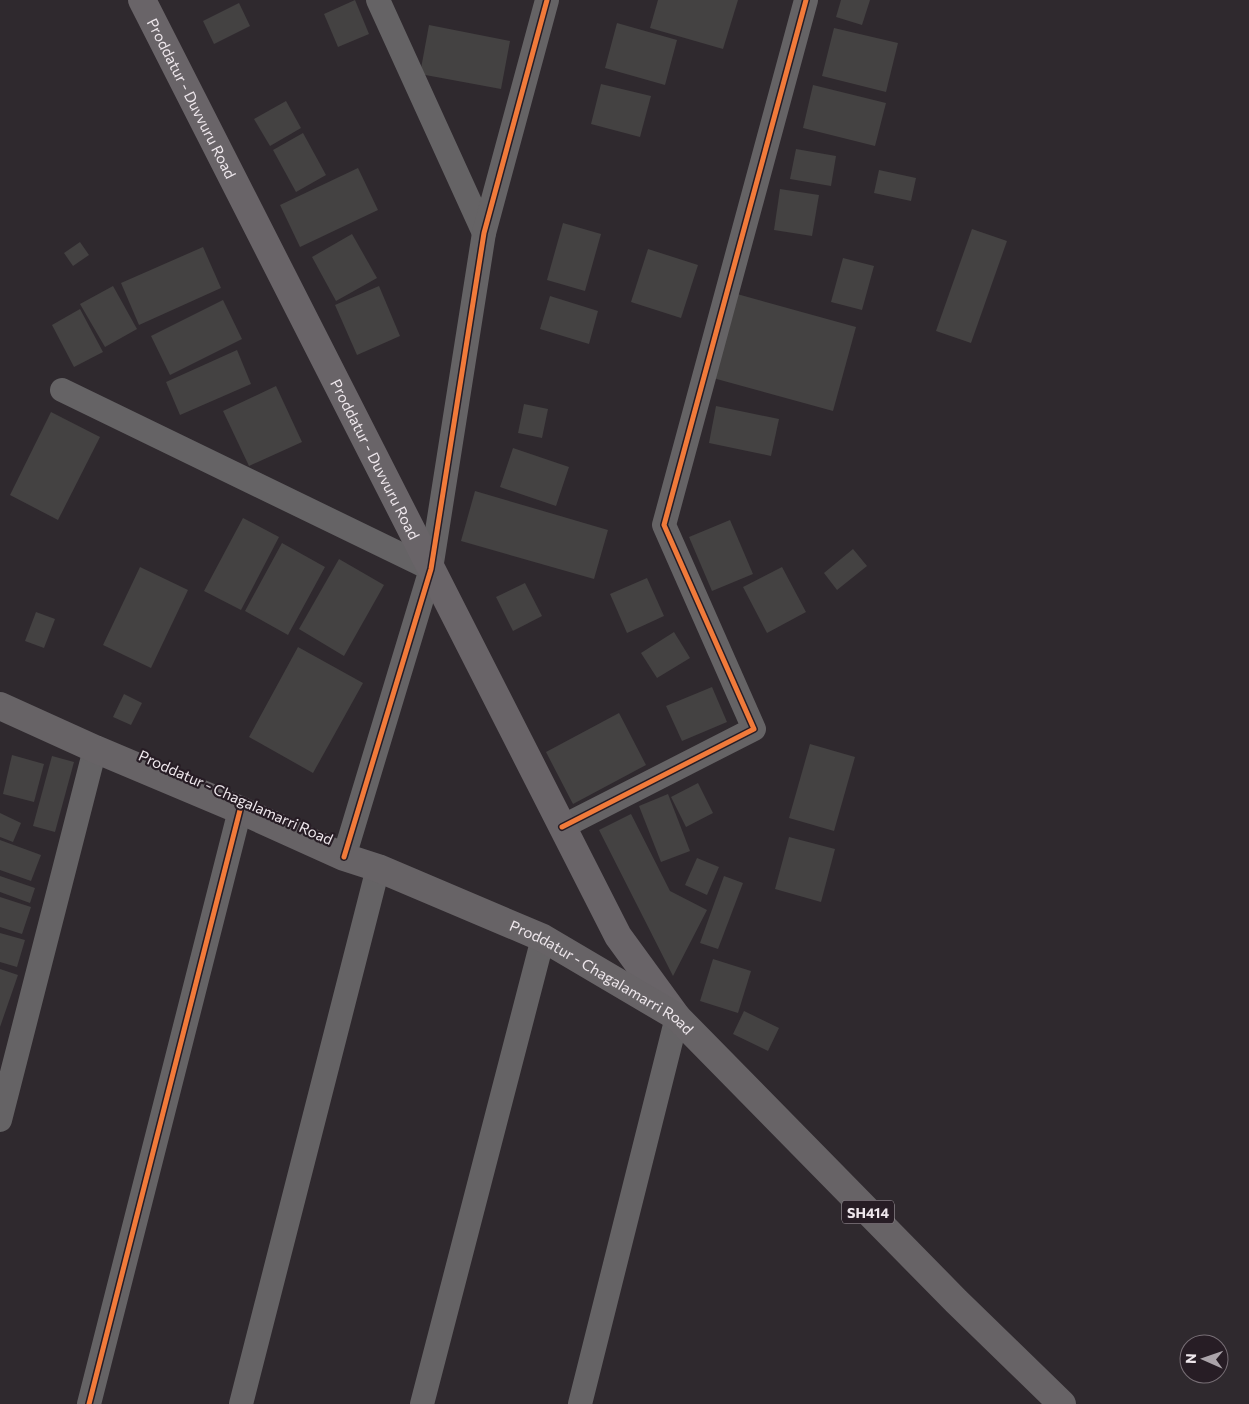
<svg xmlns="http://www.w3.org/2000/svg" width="1249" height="1404" viewBox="0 0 1249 1404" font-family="Commissioner,sans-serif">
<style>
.building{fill:#444242}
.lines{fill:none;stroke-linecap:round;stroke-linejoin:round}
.street{stroke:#656365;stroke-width:24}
.secondary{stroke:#696468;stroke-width:28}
.primary{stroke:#676366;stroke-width:28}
.cycleway-casing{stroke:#271d25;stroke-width:8}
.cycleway{stroke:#f17a3a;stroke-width:5}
.labels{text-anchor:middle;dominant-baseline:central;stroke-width:4.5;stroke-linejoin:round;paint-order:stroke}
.shield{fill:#271d25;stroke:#b2aab0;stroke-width:1}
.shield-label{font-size:14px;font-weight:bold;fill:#eee7ec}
.street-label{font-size:15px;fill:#eee7ec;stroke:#271d25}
</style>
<rect width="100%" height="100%" fill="#2f292e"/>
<g class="building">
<polygon points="355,0 369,34 338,47 324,14"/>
<polygon points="658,0 738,0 723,49 650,28"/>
<polygon points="841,0 870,0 862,25 836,17"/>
<polygon points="239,3 250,26 214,44 203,21"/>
<polygon points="617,23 677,40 665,85 605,68"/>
<polygon points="429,25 510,41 501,89 420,74"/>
<polygon points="834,28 898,43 886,92 822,76"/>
<polygon points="601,84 651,96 640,137 591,124"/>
<polygon points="813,85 886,103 875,146 803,128"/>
<polygon points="286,101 301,128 270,146 254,119"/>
<polygon points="303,133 326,175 296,192 273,150"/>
<polygon points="796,149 836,156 831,186 790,179"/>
<polygon points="358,168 378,210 300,247 280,205"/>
<polygon points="879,170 916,178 911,201 874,193"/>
<polygon points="780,189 819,195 812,236 774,230"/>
<polygon points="563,223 601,234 585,291 547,280"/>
<polygon points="972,229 1007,241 971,343 936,331"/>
<polygon points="352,234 377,278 336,301 312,257"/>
<polygon points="80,242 89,255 73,266 64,253"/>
<polygon points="203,247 221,288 139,325 121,283"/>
<polygon points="648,249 698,265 681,318 631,302"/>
<polygon points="843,258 874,266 862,310 831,302"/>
<polygon points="113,286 137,329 105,347 80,304"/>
<polygon points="379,286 400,336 357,355 335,305"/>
<polygon points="737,294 856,327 833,411 713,378"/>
<polygon points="550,296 598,311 589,344 540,329"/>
<polygon points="223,300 242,339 170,375 151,336"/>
<polygon points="80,309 103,352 74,367 52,325"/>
<polygon points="237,350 251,384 180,415 166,382"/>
<polygon points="276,386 302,442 249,466 223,411"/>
<polygon points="524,404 548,409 542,438 518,433"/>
<polygon points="716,406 779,419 771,456 709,443"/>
<polygon points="51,412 100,437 58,520 10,495"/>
<polygon points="513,448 569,467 556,506 500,487"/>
<polygon points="475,491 608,530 594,579 461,541"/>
<polygon points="243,518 279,537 241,610 204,591"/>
<polygon points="730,520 753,574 712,591 689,537"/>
<polygon points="282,543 325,567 288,635 245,611"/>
<polygon points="853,549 867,566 837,590 824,573"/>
<polygon points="339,559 384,585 344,656 299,629"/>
<polygon points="140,567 188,590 151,668 103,645"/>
<polygon points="782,567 806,612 767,633 743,587"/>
<polygon points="647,578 664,616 627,633 610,594"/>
<polygon points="525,583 542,616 513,631 496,597"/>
<polygon points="36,612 55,619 44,648 25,641"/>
<polygon points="674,632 690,658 657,678 641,653"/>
<polygon points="298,647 363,683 313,773 249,737"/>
<polygon points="712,687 727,722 682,741 666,706"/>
<polygon points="124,694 142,703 131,725 113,717"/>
<polygon points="619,713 646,765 573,804 546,752"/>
<polygon points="810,744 855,757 834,831 789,818"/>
<polygon points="12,755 44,764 34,802 3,794"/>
<polygon points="52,756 74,762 55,832 33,826"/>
<polygon points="698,783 713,813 686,827 671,797"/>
<polygon points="668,794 690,851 661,862 639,806"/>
<polygon points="0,813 21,823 13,842 0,837"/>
<polygon points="631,814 670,891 707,910 673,976 599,830"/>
<polygon points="789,837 835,849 821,902 775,889"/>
<polygon points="0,840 41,855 31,881 0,870"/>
<polygon points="697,858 719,867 707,895 685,885"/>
<polygon points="0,876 35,888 30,903 0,892"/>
<polygon points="724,876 743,883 718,949 700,943"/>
<polygon points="0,897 31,907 22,934 0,927"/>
<polygon points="0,933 25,940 17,967 0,962"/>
<polygon points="713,959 751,971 738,1013 700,1001"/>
<polygon points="0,969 18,975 0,1027"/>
<polygon points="744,1011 779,1028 768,1051 733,1034"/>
</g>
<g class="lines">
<g class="street">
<polyline points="378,0 484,233"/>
<polyline points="62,390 431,569"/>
<polyline points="562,827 754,729 664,525 806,0"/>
<polyline points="344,857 431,569 484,233 547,0"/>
<polyline points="0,1120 95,749"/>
<polyline points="89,1404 240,810"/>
<polyline points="241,1404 378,868"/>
<polyline points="422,1404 543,938"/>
<polyline points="580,1404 677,1017"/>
</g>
<path class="secondary" id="s1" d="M 142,0 L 618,936 L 677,1017"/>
<path class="primary" id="s2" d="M 0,706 L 95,749 L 240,810 L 344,857 L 378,868 L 543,938 L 677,1017 L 956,1301 L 1062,1404"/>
<g class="cycleway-casing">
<g id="cycleway">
<polyline points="562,827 754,729 664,525 806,0"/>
<polyline points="344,857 431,569 484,233 547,0"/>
<polyline points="89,1404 240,810"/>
</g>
</g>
<use href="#cycleway" class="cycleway"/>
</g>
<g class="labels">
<rect class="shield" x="842" y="1200.5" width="52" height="23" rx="4"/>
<g class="shield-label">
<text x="868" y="1212">SH414</text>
</g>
<g class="street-label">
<text stroke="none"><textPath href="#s1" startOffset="110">Proddatur - Duvvuru Road</textPath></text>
<text stroke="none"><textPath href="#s1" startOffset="515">Proddatur - Duvvuru Road</textPath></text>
<text transform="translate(236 797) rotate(24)">Proddatur - Chagalamarri Road</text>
<text stroke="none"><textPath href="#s2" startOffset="661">Proddatur - Chagalamarri Road</textPath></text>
</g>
</g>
<g transform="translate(1204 1359) rotate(272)"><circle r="24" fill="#271d25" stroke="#776e75"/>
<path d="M0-4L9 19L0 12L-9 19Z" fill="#aba4aa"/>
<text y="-8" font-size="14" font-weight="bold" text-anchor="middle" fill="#eee7ec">N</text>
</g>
</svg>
